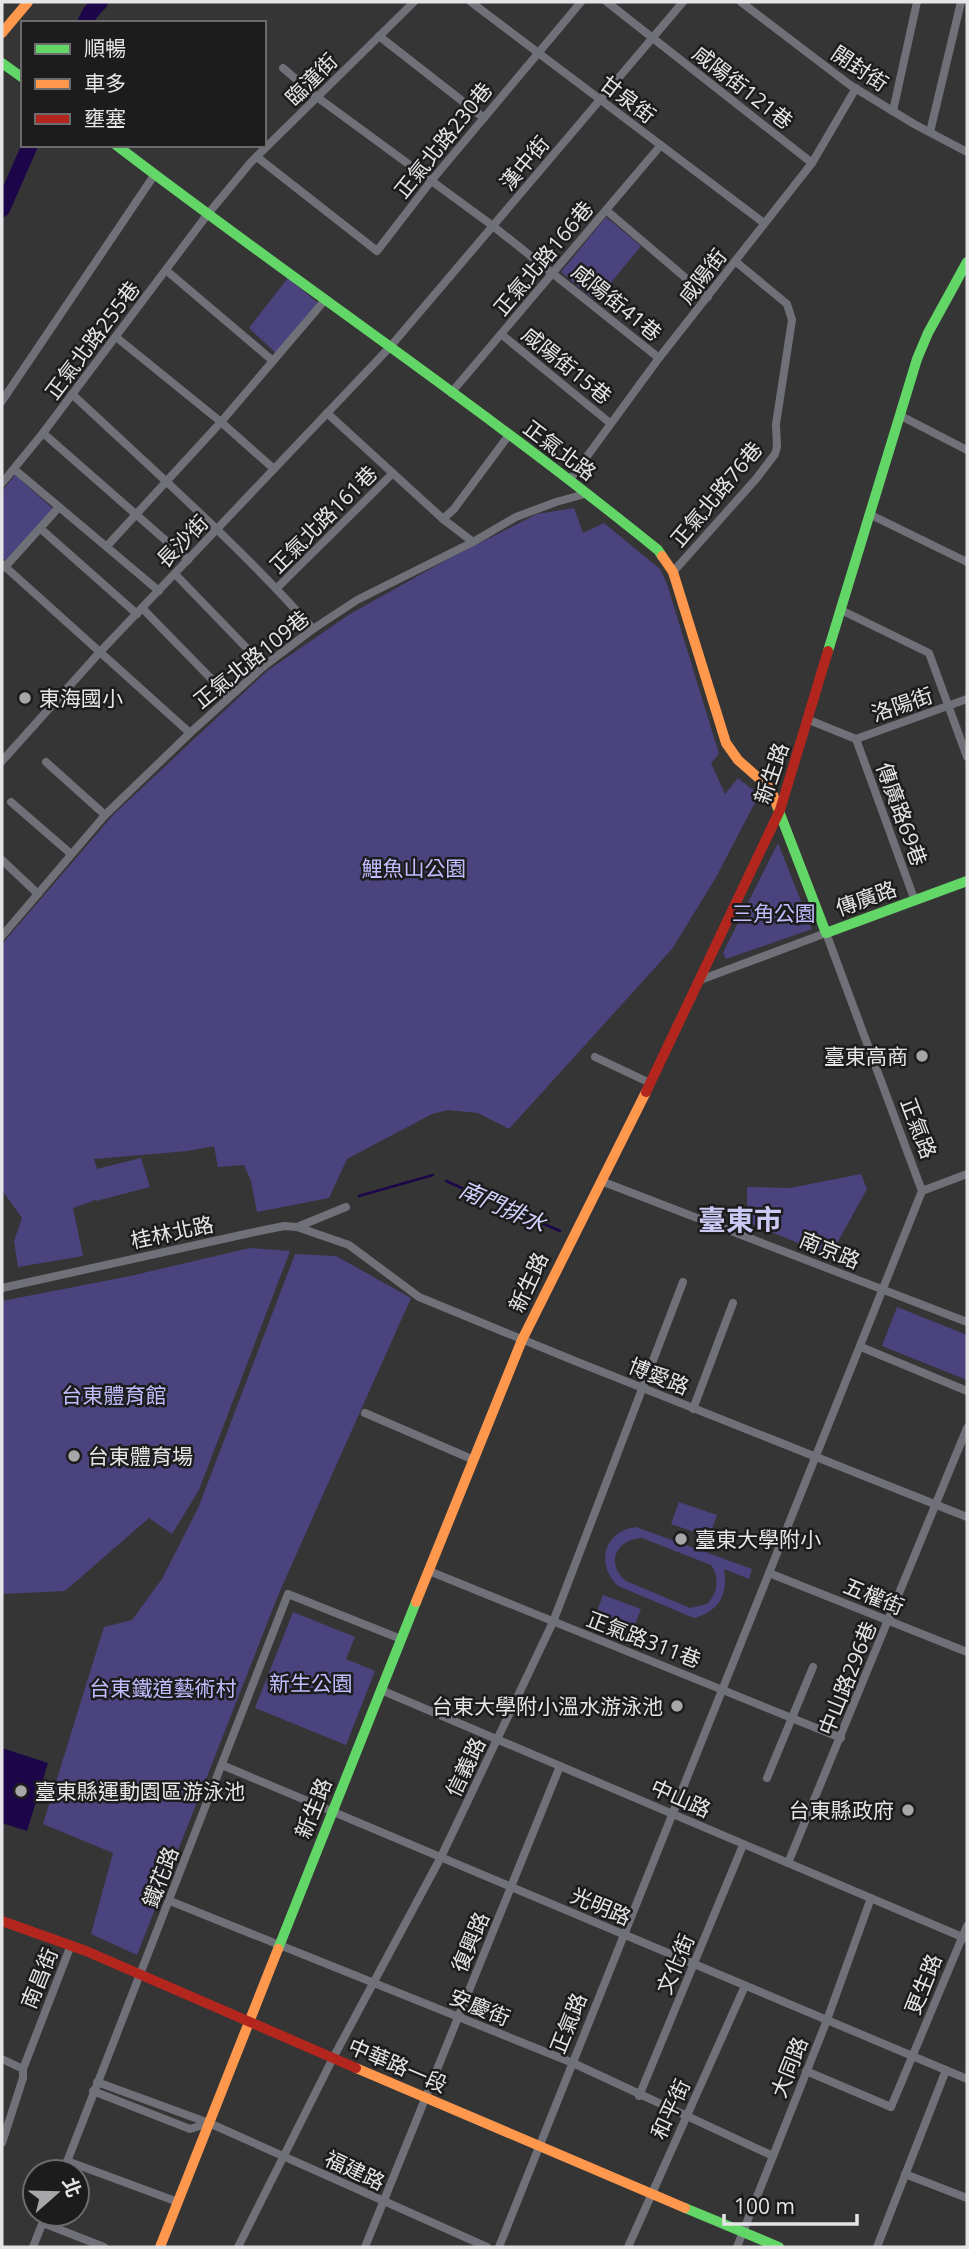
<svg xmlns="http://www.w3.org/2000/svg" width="969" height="2249" viewBox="0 0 969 2249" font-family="'Open Sans','Noto Sans TC',sans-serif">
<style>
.green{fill:#4b437d;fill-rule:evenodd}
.water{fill:#1c0549}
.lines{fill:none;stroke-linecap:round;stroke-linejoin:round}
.stream{stroke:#1c0549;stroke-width:2.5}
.river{stroke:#1c0549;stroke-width:16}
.street{stroke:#707079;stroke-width:8}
.fast{stroke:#63d668;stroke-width:10}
.slow{stroke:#ff974d;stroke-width:10}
.jam{stroke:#b3261e;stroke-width:10}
.poi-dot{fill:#a7a7a9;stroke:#1c1c1d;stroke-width:2.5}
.labels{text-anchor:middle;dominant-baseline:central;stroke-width:5;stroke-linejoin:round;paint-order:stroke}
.street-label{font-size:21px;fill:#e5e5e7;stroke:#1c1c1d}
.poi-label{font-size:21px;fill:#e5e5e7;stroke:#1c1c1d;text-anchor:start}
.park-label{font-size:21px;fill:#c1bdfe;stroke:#1c1c1d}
.water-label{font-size:23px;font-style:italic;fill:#d2d0fc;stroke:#1c1c1d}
.district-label{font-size:28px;font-weight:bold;fill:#cbc9f4;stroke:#1c1c1d}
</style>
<rect width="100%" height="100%" fill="#353536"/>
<g class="green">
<polygon points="606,217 641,246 596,301 561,272"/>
<polygon points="288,278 318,303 277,354 249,328"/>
<polygon points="15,475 53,509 7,562 2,557 2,491"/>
<polygon points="574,508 583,533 604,523 660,569 667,584 719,754 711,763 725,794 738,778 759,795 715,879 672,949 509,1129 478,1113 448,1110 432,1114 347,1159 329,1198 257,1212 251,1181 244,1165 218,1167 214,1146 188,1151 94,1159 97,1169 141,1158 150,1187 96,1201 95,1199 93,1201 73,1208 83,1256 18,1267 14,1241 22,1218 2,1190 2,944 114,814 267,671 350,614 448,559 537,514"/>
<polygon points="778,843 812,929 726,959 723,953"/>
<polygon points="861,1174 867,1189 830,1256 747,1222 747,1187 790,1188"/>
<polygon points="250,1248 290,1251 199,1490 172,1534 149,1518 65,1591 2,1594 2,1301 130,1276"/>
<polygon points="295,1254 336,1256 411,1298 279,1593 137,1955 91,1934 113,1853 43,1824 104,1627 132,1620 162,1579 199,1506"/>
<polygon points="897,1307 967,1335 967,1380 882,1346"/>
<polygon points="679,1502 717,1515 709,1537 671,1524"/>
<path d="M 636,1527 L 752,1569 L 749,1579 L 724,1569 C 728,1594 720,1611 694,1618 L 618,1586 C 595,1564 604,1531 636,1527 ZM 642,1538 L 711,1565 C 720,1578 718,1593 707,1604 L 690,1608 L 626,1581 C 605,1564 616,1539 642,1538 Z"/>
<polygon points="603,1595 641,1609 633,1629 596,1614"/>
<polygon points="293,1612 355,1637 346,1659 375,1671 346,1745 255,1708"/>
</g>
<polygon class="water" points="2,1748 48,1763 27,1831 2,1823"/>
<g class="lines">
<g class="stream">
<polyline points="446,1181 560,1231"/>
<polyline points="359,1196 433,1175"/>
</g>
<g class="river">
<polyline points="85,23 90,13 100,2"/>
<polyline points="2,209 30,145"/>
</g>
<g class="street">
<polyline points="471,2 764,223"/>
<polyline points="607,2 812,163"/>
<polyline points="741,2 850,85 914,124 967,152"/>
<polyline points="379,36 484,118"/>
<polyline points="283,68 317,97 493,226 659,358"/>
<polyline points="893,111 917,2"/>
<polyline points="930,132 961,2"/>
<polyline points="257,157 377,251 431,181 581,2"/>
<polyline points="606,210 708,297"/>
<polyline points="167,271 273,361"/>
<polyline points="501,334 610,423"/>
<polyline points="116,337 221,422 274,469"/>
<polyline points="451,393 661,145"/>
<path d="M 72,394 C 154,471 239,545 313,629"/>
<polyline points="2,401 155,174"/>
<polyline points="327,413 443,519 473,542"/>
<polyline points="901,416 967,450"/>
<polyline points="43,433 188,560"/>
<polyline points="14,469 159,591"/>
<polyline points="569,481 659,358 812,163 856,88"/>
<polyline points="2,483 43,433 207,215 251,162 414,2"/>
<polyline points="869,514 967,562"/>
<polyline points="443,519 454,509 509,435"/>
<polyline points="41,529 137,614"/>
<polyline points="107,546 221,422 325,300"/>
<polyline points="2,564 190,733"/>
<polyline points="5,567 59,507"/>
<polyline points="673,572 756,479 775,454 777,447 776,424 792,320 787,304 735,261"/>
<polyline points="175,574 264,666"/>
<polyline points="277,588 393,473"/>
<polyline points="142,608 229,697"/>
<polyline points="841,610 929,653 967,757"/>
<polyline points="809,720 856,739 967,699"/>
<polyline points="856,739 915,901"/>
<polyline points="2,761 99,653 390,347 683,2"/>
<polyline points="46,762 105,815"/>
<polyline points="11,802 71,854"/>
<polyline points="2,860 38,894"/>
<polyline points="2,936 105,815 190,733 264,666 313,629 357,600 473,542 516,517 556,502 585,494"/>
<polyline points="595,1057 650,1083"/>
<polyline points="601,1181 967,1322"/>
<polyline points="922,1191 967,1174"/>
<polyline points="297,1227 346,1207"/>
<polyline points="2,1288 250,1233 284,1226 297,1227 349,1245 419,1297 575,1361 967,1517"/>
<polyline points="861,1347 967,1391"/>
<polyline points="693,1409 733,1303"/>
<polyline points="365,1413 474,1460"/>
<polyline points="429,1571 841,1738"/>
<polyline points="769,1573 967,1652"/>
<polyline points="381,1690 967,1939"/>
<polyline points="222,1765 967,2079"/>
<polyline points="767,1778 813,1667"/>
<polyline points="788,1863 967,1428"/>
<polyline points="170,1901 573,2063 773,2156"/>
<polyline points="2,2059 23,2069"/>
<polyline points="806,2071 891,2107 967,1926"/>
<polyline points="97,2082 209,2123 487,2247"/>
<polyline points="93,2091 190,2129 209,2123"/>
<polyline points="639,2096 743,1845"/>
<polyline points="2,2143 23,2078 23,2069 71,1945"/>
<polyline points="67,2161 178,2202"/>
<polyline points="63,2172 288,1594 401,1639"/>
<polyline points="905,2174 967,2198"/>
<polyline points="43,2223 104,2247"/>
<polyline points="33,2247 46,2214"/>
<polyline points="238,2247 333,2058 441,1857 553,1622 683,1282"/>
<polyline points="365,2247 560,1766"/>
<polyline points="499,2247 922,1191 826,933 700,980"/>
<polyline points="628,2247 745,1986"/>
<polyline points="737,2247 827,2020 871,1898"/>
<polyline points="877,2247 946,2070"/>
</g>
<g class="fast">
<polyline points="2,63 23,78"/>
<path d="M 116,145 C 295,282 483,408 658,550 L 662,556"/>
<polyline points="828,651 917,359 928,333 967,262"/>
<polyline points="777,806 826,933 967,881"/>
<polyline points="278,1949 416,1602"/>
<polyline points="685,2208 779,2247"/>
</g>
<g class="slow">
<polyline points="2,33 28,2"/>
<polyline points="662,556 673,572 726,743 738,760 771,789 777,806"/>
<polyline points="416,1602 522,1340 646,1092"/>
<polyline points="356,2068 685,2208"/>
<polyline points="160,2247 278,1949"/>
</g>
<g class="jam">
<polyline points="646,1092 780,810 828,651"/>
<polyline points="2,1921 86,1951 356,2068"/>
</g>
</g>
<g class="poi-dot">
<circle cx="25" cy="698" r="7"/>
<circle cx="922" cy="1056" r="7"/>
<circle cx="74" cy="1456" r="7"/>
<circle cx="681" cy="1539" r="7"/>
<circle cx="677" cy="1706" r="7"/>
<circle cx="21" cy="1791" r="7"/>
<circle cx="908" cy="1810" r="7"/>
</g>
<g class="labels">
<g class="street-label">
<text transform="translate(860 68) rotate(34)">開封街</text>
<text transform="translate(311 79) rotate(-45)">臨潼街</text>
<text transform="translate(743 87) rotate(38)">咸陽街121巷</text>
<text transform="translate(628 99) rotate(37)">甘泉街</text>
<text transform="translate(443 140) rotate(-51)">正氣北路230巷</text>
<text transform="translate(524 163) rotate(-50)">漢中街</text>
<text transform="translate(543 258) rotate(-50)">正氣北路166巷</text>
<text transform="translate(702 276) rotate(-52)">咸陽街</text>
<text transform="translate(617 302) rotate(39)">咸陽街41巷</text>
<text transform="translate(92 340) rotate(-53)">正氣北路255巷</text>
<text transform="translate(567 365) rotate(39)">咸陽街15巷</text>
<text transform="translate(560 450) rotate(37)">正氣北路</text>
<text transform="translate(716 494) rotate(-50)">正氣北路76巷</text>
<text transform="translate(323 519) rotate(-45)">正氣北路161巷</text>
<text transform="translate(182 541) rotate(-46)">長沙街</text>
<text transform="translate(251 659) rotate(-39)">正氣北路109巷</text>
<text transform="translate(902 704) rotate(-19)">洛陽街</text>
<text transform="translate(771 773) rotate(-71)">新生路</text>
<text transform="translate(902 814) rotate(70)">傳廣路69巷</text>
<text transform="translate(866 898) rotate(-20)">傳廣路</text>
<text transform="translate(919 1128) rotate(69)">正氣路</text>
<text transform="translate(172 1232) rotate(-12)">桂林北路</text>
<text transform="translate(830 1250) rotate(22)">南京路</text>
<text transform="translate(528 1282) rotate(-65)">新生路</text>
<text transform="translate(659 1376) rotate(22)">博愛路</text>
<text transform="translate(874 1596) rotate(22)">五權街</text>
<text transform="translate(644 1639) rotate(21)">正氣路311巷</text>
<text transform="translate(847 1678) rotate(-68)">中山路296巷</text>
<text transform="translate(465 1767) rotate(-64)">信義路</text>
<text transform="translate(681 1798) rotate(24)">中山路</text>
<text transform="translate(313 1808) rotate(-68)">新生路</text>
<text transform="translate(160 1877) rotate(-69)">鐵花路</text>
<text transform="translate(601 1906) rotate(23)">光明路</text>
<text transform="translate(470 1942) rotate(-67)">復興路</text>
<text transform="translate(675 1964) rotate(-67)">文化街</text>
<text transform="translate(39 1978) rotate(-68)">南昌街</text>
<text transform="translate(923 1984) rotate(-68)">更生路</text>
<text transform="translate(480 2007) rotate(22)">安慶街</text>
<text transform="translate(568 2023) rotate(-68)">正氣路</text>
<text transform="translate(398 2065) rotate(23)">中華路一段</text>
<text transform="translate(789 2067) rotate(-68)">大同路</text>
<text transform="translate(670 2109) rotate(-65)">和平街</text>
<text transform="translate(355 2170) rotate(25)">福建路</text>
</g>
<g class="poi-label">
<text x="39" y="698">東海國小</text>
<text x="908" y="1056" text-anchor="end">臺東高商</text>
<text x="88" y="1456">台東體育場</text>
<text x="695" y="1539">臺東大學附小</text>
<text x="663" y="1706" text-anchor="end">台東大學附小溫水游泳池</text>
<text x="35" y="1791">臺東縣運動園區游泳池</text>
<text x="894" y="1810" text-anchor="end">台東縣政府</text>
</g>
<g class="park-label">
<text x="414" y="868">鯉魚山公園</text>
<text x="774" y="913">三角公園</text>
<text x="114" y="1395">台東體育館</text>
<text x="311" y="1683">新生公園</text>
<text x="163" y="1688">台東鐵道藝術村</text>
</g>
<g class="water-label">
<text transform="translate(503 1206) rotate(24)">南門排水</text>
</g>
<g class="district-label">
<text x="740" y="1219">臺東市</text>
</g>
</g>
<rect width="969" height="2249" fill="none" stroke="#e5e5e7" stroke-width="7"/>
<rect x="21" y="21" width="245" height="126" fill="#1c1c1d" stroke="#6c6c6e" stroke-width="2"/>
<rect x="35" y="44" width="35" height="10" fill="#63d668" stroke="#6c6c6e" stroke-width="2"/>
<text x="84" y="56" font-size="21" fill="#e5e5e7">順暢</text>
<rect x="35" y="79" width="35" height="10" fill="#ff974d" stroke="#6c6c6e" stroke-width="2"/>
<text x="84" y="91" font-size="21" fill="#e5e5e7">車多</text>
<rect x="35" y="114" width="35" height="10" fill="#b3261e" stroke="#6c6c6e" stroke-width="2"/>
<text x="84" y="126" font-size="21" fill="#e5e5e7">壅塞</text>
<g transform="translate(56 2193) rotate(70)"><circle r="33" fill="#1c1c1d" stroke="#6c6c6e" stroke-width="2"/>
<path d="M0-5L12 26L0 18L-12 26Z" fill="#a7a7a9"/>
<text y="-10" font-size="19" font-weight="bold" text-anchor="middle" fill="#e5e5e7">北</text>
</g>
<path d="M724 2214v10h133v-10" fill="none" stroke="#e5e5e7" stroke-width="3.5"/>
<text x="734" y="2214" font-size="21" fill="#e5e5e7" stroke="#1c1c1d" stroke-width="5" paint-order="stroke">100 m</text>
</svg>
